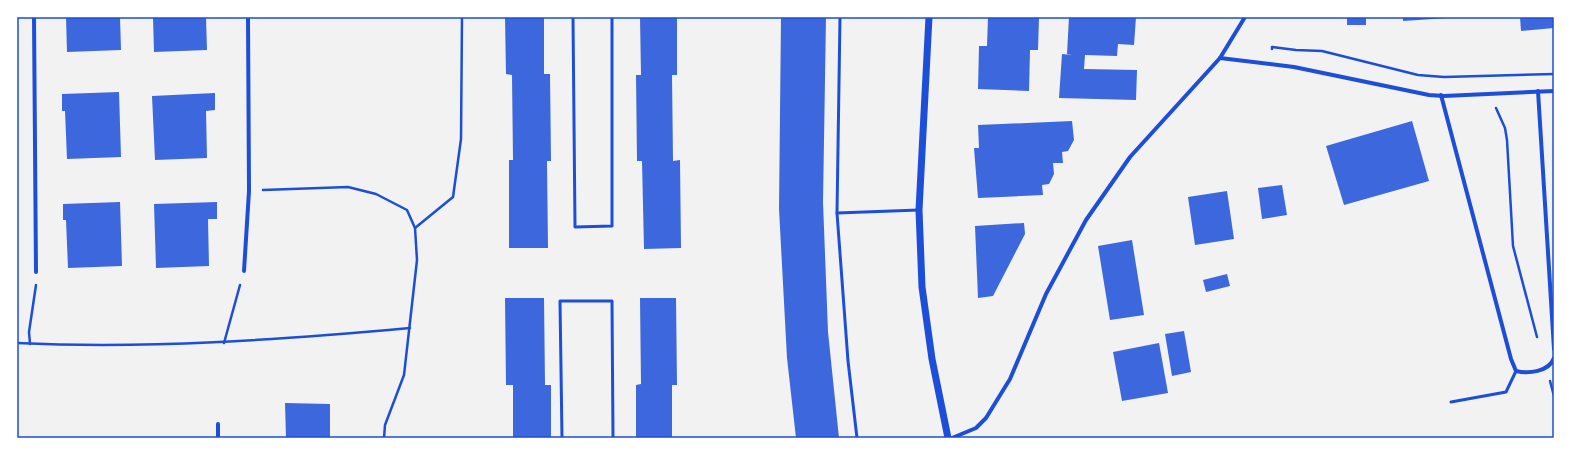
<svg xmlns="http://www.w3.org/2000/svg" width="1571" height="455" viewBox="0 0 1571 455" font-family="'IBM Plex Sans',sans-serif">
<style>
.building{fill:#3d67dc}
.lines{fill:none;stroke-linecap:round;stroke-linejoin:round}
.path{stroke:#1d4ed8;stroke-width:2.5}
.service{stroke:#1d4ed8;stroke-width:3}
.minor{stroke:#1d4ed8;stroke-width:4}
.tertiary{stroke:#1d4ed8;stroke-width:7}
.neatline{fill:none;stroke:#1d4ed8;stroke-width:1.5}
</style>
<rect width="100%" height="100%" fill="#f2f2f2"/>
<g class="building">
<polygon points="66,17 120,17 121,50 67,52"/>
<polygon points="153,17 206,17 207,50 154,52"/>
<polygon points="505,17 544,17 544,74 550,74 551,161 547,161 548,248 509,248 509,160 513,160 512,75 506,74"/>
<polygon points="640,17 677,17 677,75 672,75 673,161 680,160 681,248 644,249 642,161 637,161 636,75 641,75"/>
<polygon points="781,17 826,17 823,202 828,332 839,438 796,438 787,358 779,209"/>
<polygon points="988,17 1039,17 1038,50 1030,50 1029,91 978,89 979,46 987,46"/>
<polygon points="1069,17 1136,17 1134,45 1118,44 1117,56 1085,55 1084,69 1137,70 1136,100 1059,98 1062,54 1073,55 1067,54"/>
<rect x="1347" y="17" width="19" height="8"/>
<polygon points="1403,17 1448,17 1448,18 1403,21"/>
<polygon points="1520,17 1554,17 1554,28 1521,31"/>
<polygon points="119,92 121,157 67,159 65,111 62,111 62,94"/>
<polygon points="215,93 215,110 206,111 207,158 155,160 152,96"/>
<polygon points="1072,121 1074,140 1068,151 1062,152 1063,163 1053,163 1054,174 1049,184 1042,185 1043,195 978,198 974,148 979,148 978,125"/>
<polygon points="1412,121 1429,181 1344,205 1326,146"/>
<polygon points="1282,185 1287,215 1262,219 1258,188"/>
<polygon points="1227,191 1234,239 1195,245 1188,197"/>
<polygon points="120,202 122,266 68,268 66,220 63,220 63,204"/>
<polygon points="217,202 217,219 208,219 209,266 156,268 154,204"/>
<polygon points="1024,223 1025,234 993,296 978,298 975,226"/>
<polygon points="1132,240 1144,315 1110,320 1098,246"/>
<polygon points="1227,274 1230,286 1206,292 1203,280"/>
<polygon points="505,298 544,298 545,385 551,385 551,438 513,438 513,385 506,385"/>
<polygon points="640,298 676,298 677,385 672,385 672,438 636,438 636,385 641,384"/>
<polygon points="1184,331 1191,372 1172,376 1165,334"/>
<polygon points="1159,343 1168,393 1122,401 1113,352"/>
<polygon points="285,403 330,404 330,438 286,438"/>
</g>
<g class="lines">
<g class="path">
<polyline points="1272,49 1272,47 1296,50 1322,51 1418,75 1444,77 1554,74"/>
<polyline points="1496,108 1505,128 1507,140 1513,246 1537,337"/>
<polyline points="263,190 348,187 376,194 407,210 415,228"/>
<path d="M 17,343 C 148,349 279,340 410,328"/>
<polyline points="224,343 240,285"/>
<polyline points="30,344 29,332 36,285"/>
<polyline points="1550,381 1554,396"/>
<polyline points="384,438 385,425 404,375 417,260 415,228 453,197 461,139 462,17"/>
</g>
<g class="service">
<polyline points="573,17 575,227 612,226 612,17"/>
<polyline points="840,17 837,213 848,361 857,438"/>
<polyline points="837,213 919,210"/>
<polyline points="1451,402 1506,392 1516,371"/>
<polyline points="562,438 560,301 612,301 613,438"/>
</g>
<g class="minor">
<polyline points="34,17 36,272"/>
<polyline points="1220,58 1294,67 1429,95 1444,96 1554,91"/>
<polyline points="1538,91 1554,349"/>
<path d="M 1441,95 L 1511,359 L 1516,371 C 1528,374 1549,372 1554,358"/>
<polyline points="244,271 249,191 248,17"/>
<polyline points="218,424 218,438"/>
<polyline points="952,438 976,428 986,418 1010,379 1046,294 1086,220 1130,157 1220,58 1245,17"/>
</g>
<polyline class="tertiary" points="929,17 919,210 922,287 932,359 948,438"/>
</g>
<rect width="1571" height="455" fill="none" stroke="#ffffff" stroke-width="36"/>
<rect x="18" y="18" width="1535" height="419" class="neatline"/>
</svg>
